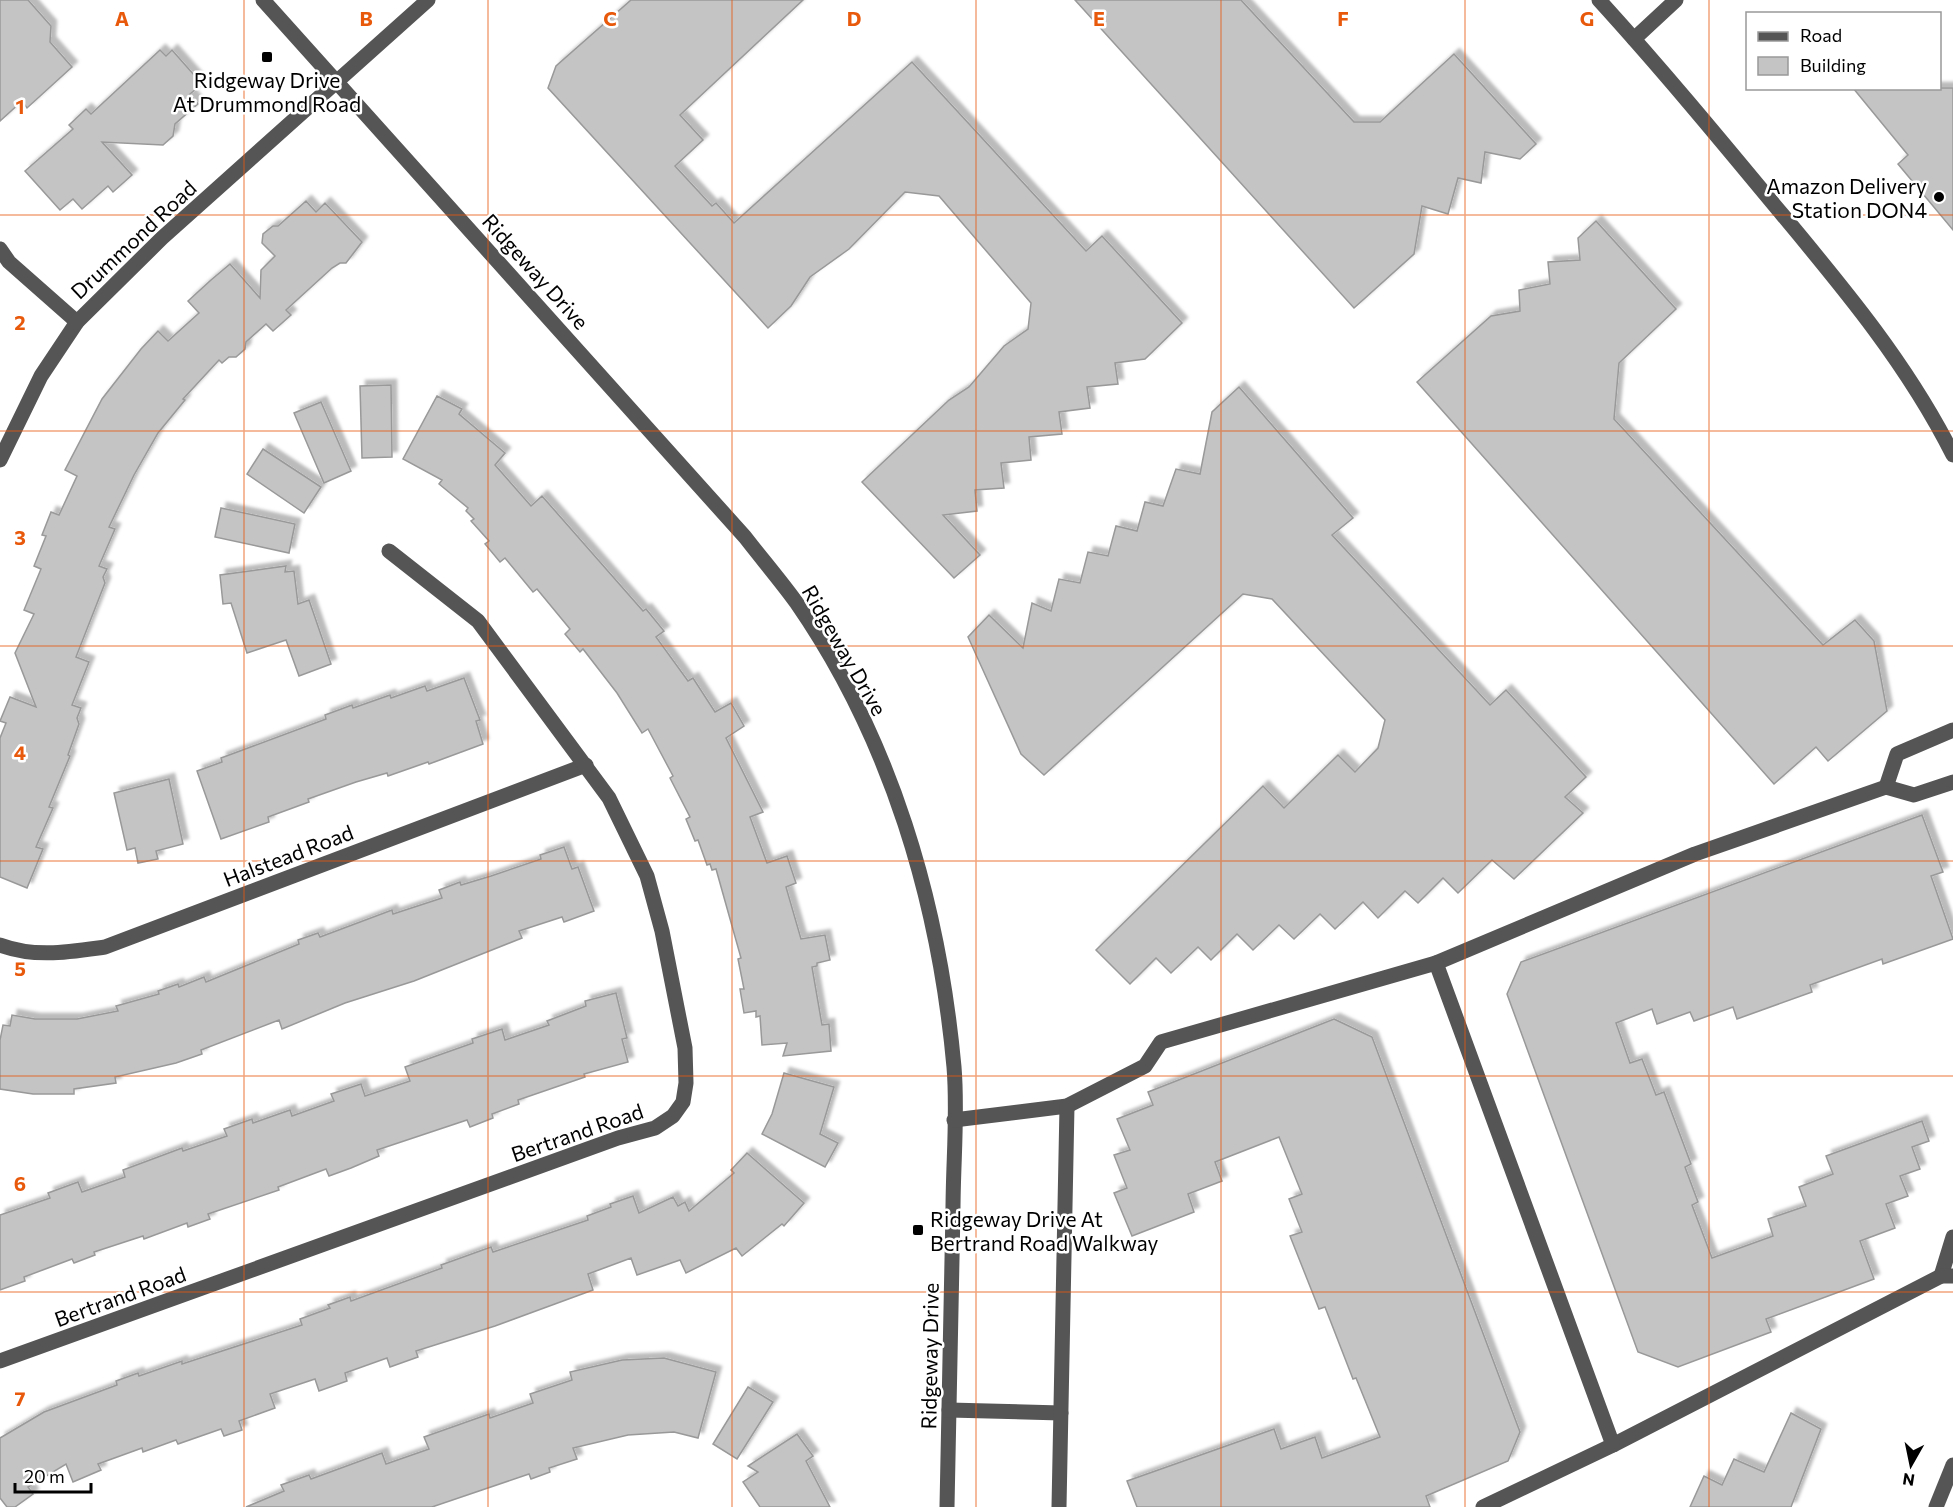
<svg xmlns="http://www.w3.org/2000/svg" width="1953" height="1507" viewBox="0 0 1953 1507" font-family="Commissioner,sans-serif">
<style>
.building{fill:#c4c4c4;stroke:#999;stroke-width:1.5;filter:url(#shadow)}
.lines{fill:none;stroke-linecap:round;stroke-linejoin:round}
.minor{stroke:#555;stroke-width:15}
.grid{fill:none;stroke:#e8590c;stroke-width:1.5;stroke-opacity:0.55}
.poi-dot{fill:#000;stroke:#fff;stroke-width:2}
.labels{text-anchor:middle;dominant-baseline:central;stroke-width:5;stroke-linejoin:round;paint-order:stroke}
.poi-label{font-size:21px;fill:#000;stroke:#fff}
.street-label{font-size:21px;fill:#000;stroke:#fff}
.grid-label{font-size:20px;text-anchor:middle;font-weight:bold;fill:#e8590c;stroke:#fff;stroke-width:5;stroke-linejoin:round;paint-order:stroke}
</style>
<defs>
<filter id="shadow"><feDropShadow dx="5.5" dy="-5.5" stdDeviation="1.5" flood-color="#0004"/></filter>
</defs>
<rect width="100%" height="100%" fill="#fff"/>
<g class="building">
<polygon points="0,0 28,0 51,26 50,42 72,67 27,108 22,101 0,121"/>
<polygon points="631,0 803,0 680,115 703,140 675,166 712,206 716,203 734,223 912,62 1086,251 1102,236 1182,323 1145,359 1115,363 1118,384 1087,387 1090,408 1059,412 1062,434 1029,437 1031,460 1001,463 1004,488 975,490 977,511 943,515 980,555 954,578 862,482 949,400 969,387 1004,346 1028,329 1031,303 939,196 905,192 849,249 810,277 791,306 768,328 548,88 556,66"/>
<polygon points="1075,0 1241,0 1354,122 1380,122 1454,54 1536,144 1520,159 1485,152 1481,183 1458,178 1448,214 1422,206 1414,254 1354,308"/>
<polygon points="160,50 166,56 172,50 202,84 190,94 198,104 175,124 173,136 163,145 102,142 132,175 113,192 108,186 82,209 73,199 60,210 25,171 73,129 69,125 86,109 91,114"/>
<polygon points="1853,88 1953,88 1953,230 1898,164 1908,155"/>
<polygon points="306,201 316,212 325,203 362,242 346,263 340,263 332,268 286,310 291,315 273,331 266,324 246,342 245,349 236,357 229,357 222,363 219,360 183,399 185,400 158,433 134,475 109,527 115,529 99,566 107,569 103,577 105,583 76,657 89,662 72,705 81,708 77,718 79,724 68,755 70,756 49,807 53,808 36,847 43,849 27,888 0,877 0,738 6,723 0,721 10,697 36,707 15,653 34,614 24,610 41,569 34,566 46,536 42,535 51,512 59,515 77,476 65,470 102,399 141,349 158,331 168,341 199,313 188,301 211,280 230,264 260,298 261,270 275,256 262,243 263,234 273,226 278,226"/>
<polygon points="1596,221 1676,309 1619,363 1614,419 1823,645 1855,620 1874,641 1887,711 1828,761 1816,747 1774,784 1417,382 1491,316 1520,311 1519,290 1550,284 1548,262 1580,260 1578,238"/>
<polygon points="391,385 392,457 362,458 360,386"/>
<polygon points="1239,387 1353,518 1332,535 1490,705 1506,690 1586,777 1565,797 1583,813 1514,879 1492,860 1458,893 1443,878 1418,903 1405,891 1378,918 1363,902 1335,929 1320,914 1294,939 1279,925 1253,950 1237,934 1211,960 1198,947 1171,973 1156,958 1130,984 1096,950 1263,786 1284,808 1338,755 1355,772 1378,748 1385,720 1272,599 1243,594 1044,775 1021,754 968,637 989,615 1023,648 1032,603 1051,611 1059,579 1080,583 1088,552 1108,556 1116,526 1137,531 1145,502 1163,506 1176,469 1200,474 1212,412"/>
<polygon points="437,396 462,409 459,414 505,453 495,465 531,506 542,496 643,611 646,609 664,631 656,637 688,681 693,678 715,712 731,703 744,726 726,738 763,812 750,817 767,863 787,856 796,883 786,887 801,939 825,935 830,960 817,963 817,966 812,967 822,1025 829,1024 831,1051 783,1056 787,1043 762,1045 760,1016 756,1017 756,1011 744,1013 740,989 744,989 738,959 741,958 716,869 712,870 710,864 707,865 698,840 695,841 686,819 690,817 670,778 673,776 648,729 642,733 617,693 583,649 580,652 565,634 570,629 537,589 533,592 505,558 500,562 485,544 489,541 471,521 474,519 466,511 468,508 439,484 442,480 403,459"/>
<polygon points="321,402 351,471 324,483 294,413"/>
<polygon points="263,449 321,487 304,513 247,474"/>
<polygon points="221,508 295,524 289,553 215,537"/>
<polygon points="286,566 285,572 294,571 298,604 309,600 331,664 299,676 286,640 247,653 231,603 223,604 220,575"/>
<polygon points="464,678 480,720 476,721 483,744 429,764 428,762 388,776 387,773 356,782 308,799 309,802 268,817 269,822 221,839 197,771 222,762 221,758 326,719 325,715 352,705 353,708 390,695 391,698 425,686 427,691"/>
<polygon points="169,779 183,844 156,851 158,859 138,863 135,848 127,850 114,793"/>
<polygon points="1922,815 1943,872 1931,876 1953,939 1883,964 1882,959 1810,985 1812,992 1737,1019 1733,1007 1694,1021 1690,1012 1657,1024 1652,1009 1616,1023 1630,1063 1642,1059 1656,1095 1664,1092 1691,1164 1685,1167 1698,1202 1692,1205 1712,1258 1773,1236 1768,1219 1806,1206 1799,1187 1833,1174 1826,1156 1922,1121 1929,1141 1912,1147 1920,1169 1900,1176 1908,1196 1886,1204 1895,1228 1860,1241 1874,1279 1766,1319 1771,1332 1678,1367 1638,1352 1507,994 1521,962"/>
<polygon points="564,847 572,869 578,867 594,911 564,922 562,917 519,931 522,938 414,981 345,1003 282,1029 279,1020 201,1050 202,1054 176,1063 115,1077 116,1083 74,1089 74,1094 33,1094 0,1089 0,1040 3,1025 10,1026 12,1015 35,1019 77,1019 118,1011 116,1006 159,994 158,991 178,984 179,987 204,977 206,982 299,944 298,940 318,933 320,937 392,910 393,914 442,898 439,890 460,882 461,885 491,876 541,859 540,855"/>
<polygon points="616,993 627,1038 622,1039 628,1062 584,1074 585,1077 518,1100 519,1104 492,1114 493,1118 470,1127 467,1120 377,1150 379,1156 351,1168 329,1176 326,1169 278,1187 279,1190 208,1214 210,1219 188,1227 187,1223 144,1239 143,1236 94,1252 95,1255 74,1263 72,1259 24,1277 25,1281 0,1290 0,1215 50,1198 48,1193 78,1182 82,1192 125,1177 123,1170 182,1148 183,1151 227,1136 224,1129 252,1119 253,1123 290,1110 292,1116 334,1101 331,1094 361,1084 365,1096 410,1081 405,1067 473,1043 472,1039 502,1029 505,1040 549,1025 547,1021 586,1006 585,1001"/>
<polygon points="1334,1019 1372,1037 1520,1432 1508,1461 1426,1496 1430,1507 1137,1507 1127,1481 1274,1429 1281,1449 1315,1437 1322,1458 1380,1437 1356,1378 1353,1379 1325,1307 1319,1309 1290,1236 1302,1232 1289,1199 1302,1194 1279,1137 1215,1162 1222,1181 1188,1194 1194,1212 1132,1236 1114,1193 1127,1188 1114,1155 1130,1150 1117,1119 1153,1105 1148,1092"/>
<polygon points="784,1073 834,1087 820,1134 838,1143 825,1167 762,1134 772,1114"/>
<polygon points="747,1153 804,1203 784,1226 782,1224 742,1256 736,1248 686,1273 680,1260 637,1275 631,1258 588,1274 593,1290 495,1326 416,1351 418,1357 390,1367 387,1358 345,1373 347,1381 319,1391 315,1379 270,1394 275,1408 239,1421 242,1430 224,1436 221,1429 178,1444 176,1440 143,1452 142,1448 98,1464 101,1470 73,1482 66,1464 28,1487 33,1494 15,1507 7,1507 0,1498 0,1438 44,1412 117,1385 116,1381 138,1373 139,1376 182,1361 182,1364 302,1325 300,1319 330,1308 328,1305 350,1297 351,1301 442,1268 441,1265 491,1247 493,1252 588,1220 587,1216 611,1207 610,1204 633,1196 639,1213 673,1197 678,1206 685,1202 689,1211 734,1173 731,1170"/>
<polygon points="664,1358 716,1372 698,1438 674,1432 628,1435 573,1448 577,1459 549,1468 550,1472 531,1479 529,1474 432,1507 246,1507 284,1491 281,1485 309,1475 311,1479 382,1453 386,1464 429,1449 424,1437 489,1414 490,1418 533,1403 530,1394 572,1380 570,1372 622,1360"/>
<polygon points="748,1387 773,1402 737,1459 713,1444"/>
<polygon points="1791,1413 1821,1429 1791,1507 1690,1507 1704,1476 1722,1485 1734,1459 1764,1472"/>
<polygon points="797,1434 813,1456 806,1461 830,1507 760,1507 743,1482 758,1472 748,1466"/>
</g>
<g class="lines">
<g class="minor">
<path d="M 263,0 L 745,537 C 762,559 780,580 796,602 C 891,739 939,902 954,1067 C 958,1114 953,1163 953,1210 C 951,1309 949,1408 947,1507"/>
<path d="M 1599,0 C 1660,67 1718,137 1776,207 C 1841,285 1907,363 1953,455"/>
<polyline points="1634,39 1676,0"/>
<polyline points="0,249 9,262 77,322"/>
<polyline points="0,460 41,376 77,322 162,238 428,0"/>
<polyline points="1886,787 1897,754 1953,730"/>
<path d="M 0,945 C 35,958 69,952 105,947 L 586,765"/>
<polyline points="1436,963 1695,854 1886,787 1914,795 1953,782"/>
<polyline points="954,1120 1067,1106 1145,1066 1161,1042 1436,963 1613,1445"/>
<polyline points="1941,1276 1953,1237"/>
<polyline points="0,1361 618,1138 655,1128 673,1116 683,1102 686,1083 685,1048 662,931 647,876 609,798 478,621 389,551"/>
<polyline points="949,1410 1061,1413"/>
<polyline points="1059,1507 1067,1106"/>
<polyline points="1483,1507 1613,1445 1941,1276 1953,1276"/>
<polyline points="1936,1507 1953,1465"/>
</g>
</g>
<path class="grid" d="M 244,0 L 244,1507M 488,0 L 488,1507M 732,0 L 732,1507M 976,0 L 976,1507M 1221,0 L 1221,1507M 1465,0 L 1465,1507M 1709,0 L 1709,1507M 0,215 L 1953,215M 0,431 L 1953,431M 0,646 L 1953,646M 0,861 L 1953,861M 0,1076 L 1953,1076M 0,1292 L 1953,1292"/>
<g class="poi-dot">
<rect x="261" y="51" width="12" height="12" rx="3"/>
<circle cx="1939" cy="197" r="6"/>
<rect x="912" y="1224" width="12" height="12" rx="3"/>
</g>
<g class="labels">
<g class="poi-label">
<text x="267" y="79">Ridgeway Drive<tspan x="267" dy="24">At Drummond Road</tspan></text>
<text x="1927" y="185" text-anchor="end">Amazon Delivery<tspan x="1927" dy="24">Station DON4</tspan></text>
<text x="930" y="1218" text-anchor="start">Ridgeway Drive At<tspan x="930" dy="24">Bertrand Road Walkway</tspan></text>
</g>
<g class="street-label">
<text transform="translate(133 239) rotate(-43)">Drummond Road</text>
<text transform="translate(536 271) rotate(48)">Ridgeway Drive</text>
<text transform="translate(845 650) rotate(60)">Ridgeway Drive</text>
<text transform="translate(288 855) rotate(-21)">Halstead Road</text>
<text transform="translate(577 1132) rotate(-19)">Bertrand Road</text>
<text transform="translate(120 1296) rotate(-20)">Bertrand Road</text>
<text transform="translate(929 1356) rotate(-89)">Ridgeway Drive</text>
</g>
</g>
<g class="grid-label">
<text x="122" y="26">A</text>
<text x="366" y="26">B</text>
<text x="610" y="26">C</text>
<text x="854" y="26">D</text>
<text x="1099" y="26">E</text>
<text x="1343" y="26">F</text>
<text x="1587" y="26">G</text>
<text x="20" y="114">1</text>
<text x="20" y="330">2</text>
<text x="20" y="545">3</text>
<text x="20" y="760">4</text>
<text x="20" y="976">5</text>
<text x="20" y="1191">6</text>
<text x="20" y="1406">7</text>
</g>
<rect x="1746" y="12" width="195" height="78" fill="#ffffff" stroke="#999999" stroke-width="1.5"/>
<rect x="1758" y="32" width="30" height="9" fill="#555555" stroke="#999999" stroke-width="1.5"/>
<text x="1800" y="42" font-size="18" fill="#000000">Road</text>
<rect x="1758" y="57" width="30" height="18" fill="#c4c4c4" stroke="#999999" stroke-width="1.5"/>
<text x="1800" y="72" font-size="18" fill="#000000">Building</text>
<g transform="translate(1911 1465) rotate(189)" stroke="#ffffff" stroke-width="4.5" paint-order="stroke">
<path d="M0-4.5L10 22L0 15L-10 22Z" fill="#000000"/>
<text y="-9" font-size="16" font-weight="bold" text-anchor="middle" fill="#000000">N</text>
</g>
<path d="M15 1483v9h76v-9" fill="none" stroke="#000000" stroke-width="3"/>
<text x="24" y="1483" font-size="18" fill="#000000" stroke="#ffffff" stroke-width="4.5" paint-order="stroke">20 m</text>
</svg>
